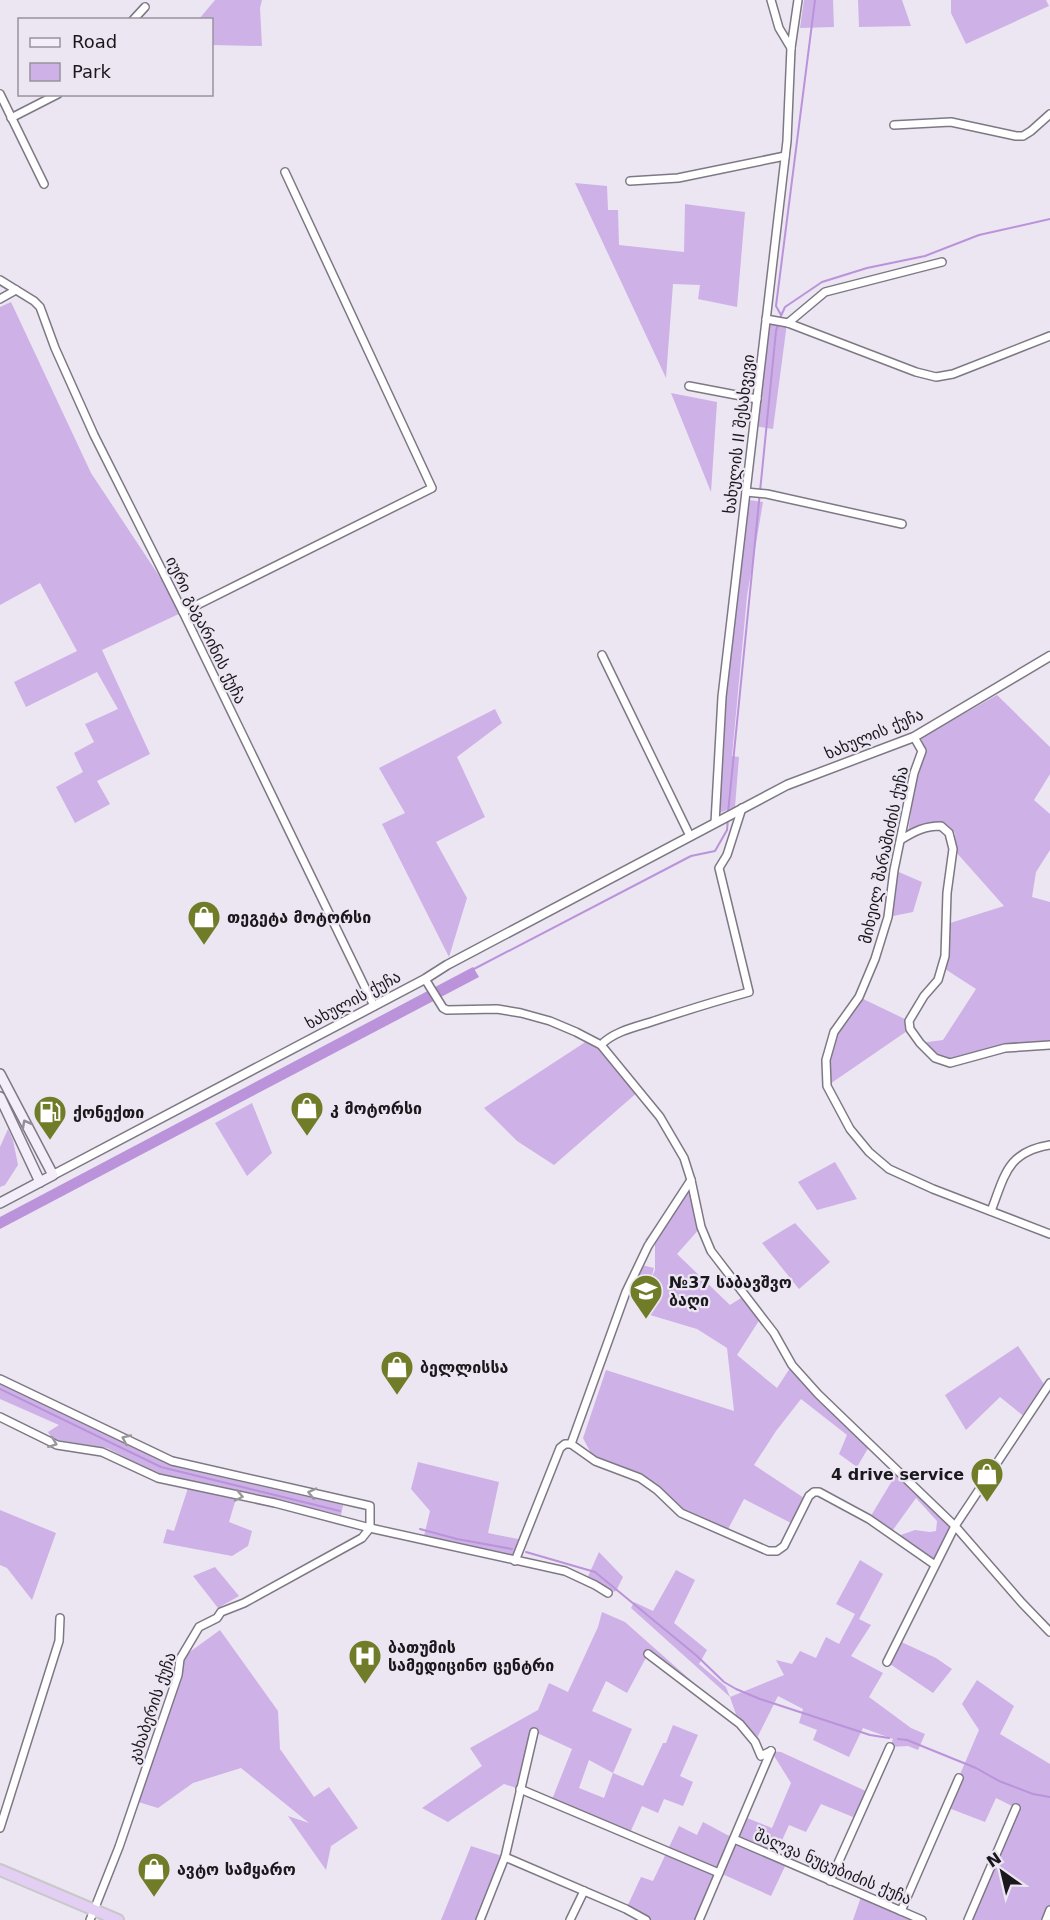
<svg xmlns="http://www.w3.org/2000/svg" width="1050" height="1920" viewBox="0 0 1050 1920" font-family="'DejaVu Sans','Noto Sans Georgian',sans-serif">
<style>
.green{fill:#ceb2e7;fill-rule:evenodd}
.water{fill:#ba93db}
.lines{fill:none;stroke-linecap:round;stroke-linejoin:round}
.stream{stroke:#ba93db;stroke-width:2}
.minor-casing{stroke:#7e7884;stroke-width:10}
.tertiary-casing{stroke:#7e7884;stroke-width:11}
.secondary-casing{stroke:#7e7884;stroke-width:12}
.trunk-casing{stroke:#c8c8c9;stroke-width:14}
.minor{stroke:#fff;stroke-width:7}
.tertiary{stroke:#fff;stroke-width:8}
.secondary{stroke:#f4edfa;stroke-width:9}
.trunk{stroke:#e2cff3;stroke-width:10}
.oneway{stroke:#928d96}
.oneway2{stroke:#989799}
.labels{text-anchor:middle;dominant-baseline:central;stroke-width:4.5;stroke-linejoin:round;paint-order:stroke}
.street-label{font-size:16px;fill:#1a181c;stroke:#ece5f2}
.poi-label{font-size:16px;font-weight:bold;fill:#1a181c;stroke:#ece5f2;text-anchor:start}
</style>
<rect width="100%" height="100%" fill="#ece5f2"/>
<g class="green">
<polygon points="215,0 262,0 260,8 262,46 212,45 212,20 199,19"/>
<polygon points="804,0 833,0 834,27 800,28"/>
<polygon points="858,0 902,0 911,26 859,27"/>
<polygon points="951,0 1046,0 1049,6 966,44 951,13"/>
<polygon points="575,183 607,186 608,210 618,210 619,245 684,252 685,204 745,212 737,307 698,299 700,285 673,284 666,378"/>
<polygon points="11,302 91,473 183,612 102,650 150,754 97,781 110,804 75,823 56,787 83,772 74,753 94,742 85,724 118,709 97,672 26,707 14,682 77,651 40,583 0,605 0,307"/>
<polygon points="766,319 787,323 773,429 754,426"/>
<polygon points="671,393 717,402 711,492"/>
<polygon points="749,500 763,502 747,596 732,756 739,757 735,807 719,813 723,696"/>
<polygon points="997,695 1050,747 1050,774 1034,800 1050,814 1050,850 1036,872 1032,897 1050,902 1050,1045 1005,1048 950,1063 935,1058 920,1043 943,1040 976,989 942,967 947,924 1004,906 956,852 955,833 943,822 924,824 908,833 914,791 925,750 921,738"/>
<polygon points="495,709 502,723 457,757 485,817 436,842 467,898 449,957 382,824 405,813 379,768"/>
<polygon points="894,870 922,882 913,912 888,917"/>
<polygon points="859,997 909,1021 910,1029 827,1086 826,1060 834,1032"/>
<polygon points="590,1039 601,1045 639,1091 554,1165 517,1141 484,1108"/>
<polygon points="252,1103 272,1153 247,1176 215,1123"/>
<polygon points="8,1129 13,1140 18,1165 5,1185 0,1187 0,1147"/>
<polygon points="835,1162 857,1199 817,1210 798,1182"/>
<polygon points="691,1180 701,1227 677,1254 730,1305 744,1296 762,1316 737,1355 777,1388 792,1365 870,1445 857,1467 839,1454 847,1435 801,1399 776,1431 754,1465 807,1500 795,1525 744,1499 726,1533 681,1513 640,1478 595,1461 583,1438 606,1370 734,1411 727,1348 697,1329 640,1312 648,1291 635,1287 642,1265 654,1268 651,1279 655,1270 655,1244 645,1240"/>
<polygon points="795,1223 830,1262 799,1289 762,1243"/>
<polygon points="1018,1346 1046,1387 1026,1418 1000,1397 966,1430 945,1395"/>
<polygon points="0,1383 176,1467 343,1505 341,1515 157,1474 107,1448 52,1439 48,1432 59,1425 0,1399"/>
<polygon points="418,1462 499,1482 488,1533 523,1540 515,1561 423,1540 430,1511 411,1489"/>
<polygon points="898,1471 955,1526 935,1565 895,1537 915,1530 930,1532 936,1531 937,1521 916,1498 890,1534 869,1519"/>
<polygon points="189,1485 237,1495 229,1522 252,1531 248,1546 232,1556 163,1543 167,1529 174,1531"/>
<polygon points="0,1510 56,1533 32,1600 7,1568 0,1565"/>
<polygon points="599,1552 623,1577 616,1591 608,1593 586,1581"/>
<path d="M 860,1560 L 883,1574 L 859,1619 L 871,1625 L 851,1656 L 883,1673 L 869,1697 L 911,1728 L 925,1734 L 918,1750 L 908,1746 L 890,1747 L 893,1739 L 863,1728 L 849,1757 L 813,1740 L 817,1730 L 799,1723 L 803,1709 L 778,1696 L 755,1742 L 740,1724 L 648,1654 L 627,1693 L 606,1681 L 592,1711 L 632,1729 L 613,1773 L 643,1786 L 663,1743 L 666,1743 L 673,1725 L 698,1735 L 680,1776 L 693,1782 L 683,1806 L 664,1799 L 658,1813 L 642,1806 L 629,1835 L 551,1802 L 572,1749 L 535,1732 L 520,1789 L 504,1784 L 448,1822 L 422,1808 L 482,1766 L 470,1748 L 538,1710 L 549,1683 L 568,1692 L 598,1627 L 602,1612 L 625,1622 L 739,1723 L 730,1697 L 631,1608 L 634,1602 L 653,1611 L 676,1570 L 695,1580 L 674,1623 L 707,1650 L 699,1664 L 726,1687 L 730,1697 L 784,1675 L 776,1660 L 792,1664 L 800,1651 L 816,1658 L 826,1637 L 839,1644 L 855,1614 L 836,1604 ZM 589,1760 L 613,1773 L 604,1798 L 579,1788 Z"/>
<polygon points="215,1567 239,1596 218,1608 193,1576"/>
<polygon points="220,1630 278,1711 280,1749 314,1797 329,1787 358,1828 331,1846 326,1870 288,1816 309,1823 241,1768 193,1783 158,1808 135,1801 180,1659"/>
<polygon points="897,1640 936,1658 952,1669 933,1693 887,1662"/>
<polygon points="977,1680 1014,1706 1000,1734 1050,1764 1050,1910 1046,1920 968,1920 1016,1808 996,1798 985,1822 946,1807 979,1730 962,1704"/>
<polygon points="771,1751 781,1752 870,1793 858,1819 821,1804 806,1832 789,1825 775,1856 787,1862 771,1896 720,1873 699,1920 646,1920 626,1909 641,1877 653,1881 679,1826 697,1835 703,1822 733,1838 742,1816 772,1828 791,1783"/>
<polygon points="471,1846 505,1857 480,1920 441,1920"/>
<polygon points="862,1894 922,1920 853,1920"/>
</g>
<polygon class="water" points="473,967 479,977 0,1229 0,1217"/>
<g class="lines">
<g class="stream">
<polyline points="781,315 776,306 815,0"/>
<polyline points="780,318 785,307 822,282 867,268 925,256 979,235 1050,219"/>
<polyline points="728,813 776,331 778,324"/>
<polyline points="472,970 691,856 715,851 727,830 728,819"/>
<polyline points="0,1389 161,1467 340,1511"/>
<polyline points="420,1529 457,1539 512,1549"/>
<polyline points="526,1552 595,1572 697,1656 724,1682 736,1689 760,1699 870,1735 889,1738"/>
<polyline points="898,1739 907,1740 976,1768 999,1781 1033,1794 1050,1797"/>
</g>
<g class="minor-casing">
<g id="minor">
<polyline points="771,0 779,28 791,48"/>
<polyline points="133,20 145,7"/>
<polyline points="0,94 44,184"/>
<polyline points="11,118 58,94"/>
<polyline points="894,125 951,122 1016,136 1023,136 1031,131 1050,114"/>
<polyline points="630,181 678,178 785,156"/>
<polyline points="0,280 34,301 40,307 55,348 94,435 183,612 374,1006"/>
<polyline points="0,299 16,290"/>
<polyline points="766,319 788,323 916,372 936,377 953,374 1050,336"/>
<polyline points="788,323 825,292 942,262"/>
<polyline points="689,386 757,399"/>
<polyline points="746,492 767,494 902,524"/>
<polyline points="183,612 432,488 285,172"/>
<polyline points="602,655 690,836"/>
<polyline points="914,737 922,751 914,773 894,870 888,917 875,959 859,997 834,1032 826,1060 827,1086 850,1129 869,1152 889,1169 933,1189 1050,1234"/>
<polyline points="715,823 722,697 787,141 791,48 798,0"/>
<path d="M 902,839 C 915,831 925,826 941,826 L 949,833 L 953,849 L 947,893 L 945,956 L 938,980 L 924,996 L 909,1021 L 910,1029 L 920,1043 L 935,1058 L 950,1063 L 1005,1048 L 1050,1045"/>
<polyline points="425,979 443,1008 447,1010 497,1009 521,1013 550,1021 576,1032 601,1045 660,1117 684,1158 691,1180 701,1227 711,1251 774,1333 792,1365 818,1394 955,1526 1022,1603 1050,1632"/>
<path d="M 601,1045 C 613,1032 635,1027 651,1022 C 684,1011 716,1001 749,992 L 719,868 L 727,855 L 742,808"/>
<path d="M 991,1211 C 1005,1175 1007,1152 1050,1145"/>
<polyline points="0,1379 172,1461 370,1506 370,1528 362,1538 244,1603 221,1612 217,1618 199,1627 180,1659 178,1675 119,1847 90,1920"/>
<polyline points="0,1417 57,1445 102,1452 158,1478 275,1503 370,1528 565,1571 595,1585 608,1593"/>
<polyline points="571,1444 626,1292 648,1246 691,1180"/>
<polyline points="515,1561 560,1448 565,1444 571,1444 595,1461 640,1478 657,1490 681,1513 768,1551 777,1551 784,1546 809,1496 814,1492 819,1492 869,1519 935,1565"/>
<polyline points="648,1654 740,1724 755,1742 761,1756 771,1751"/>
<polyline points="887,1662 955,1526 1050,1383"/>
<polyline points="520,1789 719,1873"/>
<polyline points="0,1828 59,1641 60,1618"/>
<polyline points="734,1839 922,1920"/>
<polyline points="505,1857 626,1909 646,1920"/>
<polyline points="830,1881 890,1747"/>
<polyline points="901,1911 959,1778"/>
<polyline points="480,1920 505,1857 534,1732"/>
<polyline points="570,1920 584,1891"/>
<polyline points="699,1920 771,1751"/>
<polyline points="968,1920 1016,1808"/>
<polyline points="1046,1920 1050,1910"/>
</g>
</g>
<g class="tertiary-casing">
<polyline id="tertiary" points="53,1175 425,979 447,965 787,785 914,737 1050,656"/>
</g>
<g class="secondary-casing">
<g id="secondary">
<polyline points="0,1074 53,1175 0,1203"/>
<polyline points="0,1097 40,1182"/>
</g>
</g>
<g class="trunk-casing">
<polyline id="trunk" points="0,1870 118,1920"/>
</g>
<use href="#minor" class="minor"/>
<use href="#tertiary" class="tertiary"/>
<use href="#secondary" class="secondary"/>
<use href="#trunk" class="trunk"/>
</g>
<defs><path id="oneway-chevron" d="M-2-3.5L2.5 0L-2 3.5" fill="none" stroke-width="1.6" stroke-linecap="round" stroke-linejoin="round" transform="scale(1.5)"/></defs>
<use class="oneway" href="#oneway-chevron" transform="translate(26 1124) rotate(-118)"/>
<g class="oneway2">
<use href="#oneway-chevron" transform="translate(126 1439) rotate(-155)"/>
<use href="#oneway-chevron" transform="translate(53 1443) rotate(21)"/>
<use href="#oneway-chevron" transform="translate(312 1493) rotate(-167)"/>
<use href="#oneway-chevron" transform="translate(239 1496) rotate(12)"/>
</g>
<defs>
<g id="shop-pin" transform="scale(1.725)"><path d="M0 17L-7.5 6A9.5 9.5 0 1 1 7.5 6Z" fill="#707c28" stroke="#ece5f2"/><path d="M-5-2.5h2.3a2.7 3.5 0 0 1 5.4 0H5L5.5 6h-11ZM-1.5-2.5h3a1.5 2.3 0 0 0-3 0Z" fill="#fff"/></g>
<g id="fuel-pin" transform="scale(1.725)"><path d="M0 17L-7.5 6A9.5 9.5 0 1 1 7.5 6Z" fill="#707c28" stroke="#ece5f2"/><path d="M-5.5-6h7V0h2V4h1.3V-2.5L3-4.5l.8-.8L6-3V5H2.5V1h-1V6h-7ZM-4.2-4.7v3.2H.2V-4.7Z" fill="#fff"/></g>
<g id="school-pin" transform="scale(1.725)"><path d="M0 17L-7.5 6A9.5 9.5 0 1 1 7.5 6Z" fill="#707c28" stroke="#ece5f2"/><path d="M0-5L7-2L0 1L-7-2ZM-4 1L0 2.5L4 1V4Q0 6-4 4Z" fill="#fff"/></g>
<g id="hospital-pin" transform="scale(1.725)"><path d="M0 17L-7.5 6A9.5 9.5 0 1 1 7.5 6Z" fill="#707c28" stroke="#ece5f2"/><path d="M-5-5h3v3.5h4V-5h3V5h-3V1.5h-4V5h-3Z" fill="#fff"/></g>
</defs>
<g fill-rule="evenodd">
<use href="#shop-pin" x="204" y="917"/>
<use href="#shop-pin" x="307" y="1108"/>
<use href="#fuel-pin" x="50" y="1112"/>
<use href="#school-pin" x="646" y="1291"/>
<use href="#shop-pin" x="397" y="1367"/>
<use href="#shop-pin" x="987" y="1474"/>
<use href="#hospital-pin" x="365" y="1656"/>
<use href="#shop-pin" x="154" y="1869"/>
</g>
<g class="labels">
<g class="street-label">
<text transform="translate(739 434) rotate(-83)">ხახულის II შესახვევი</text>
<text transform="translate(206 630) rotate(64)">იური გაგარინის ქუჩა</text>
<text transform="translate(874 734) rotate(-23)">ხახულის ქუჩა</text>
<text transform="translate(884 855) rotate(-78)">მიხეილ შარაშიძის ქუჩა</text>
<text transform="translate(353 1000) rotate(-28)">ხახულის ქუჩა</text>
<text transform="translate(152 1708) rotate(-71)">კახაბერის ქუჩა</text>
<text transform="translate(833 1867) rotate(23)">შალვა ნუცუბიძის ქუჩა</text>
</g>
<g class="poi-label">
<text x="227" y="917">თეგეტა მოტორსი</text>
<text x="330" y="1108">კ მოტორსი</text>
<text x="73" y="1112">ქონექთი</text>
<text x="669" y="1282">№37 საბავშვო<tspan x="669" dy="18">ბაღი</tspan></text>
<text x="420" y="1367">ბელლისსა</text>
<text x="964" y="1474" text-anchor="end">4 drive service</text>
<text x="388" y="1647">ბათუმის<tspan x="388" dy="18">სამედიცინო ცენტრი</tspan></text>
<text x="177" y="1869">ავტო სამყარო</text>
</g>
</g>
<rect x="18" y="18" width="195" height="78" fill="#ece5f2" stroke="#98939c" stroke-width="1.5"/>
<rect x="30" y="38" width="30" height="9" fill="#f4edfa" stroke="#98939c" stroke-width="1.5"/>
<text x="72" y="48" font-size="18" fill="#1a181c">Road</text>
<rect x="30" y="63" width="30" height="18" fill="#ceb2e7" stroke="#98939c" stroke-width="1.5"/>
<text x="72" y="78" font-size="18" fill="#1a181c">Park</text>
<g transform="translate(1002 1872) rotate(326)" stroke="#ece5f2" stroke-width="4.5" paint-order="stroke">
<path d="M0-4.5L10 22L0 15L-10 22Z" fill="#1a181c"/>
<text y="-9" font-size="16" font-weight="bold" text-anchor="middle" fill="#1a181c">N</text>
</g>
</svg>
